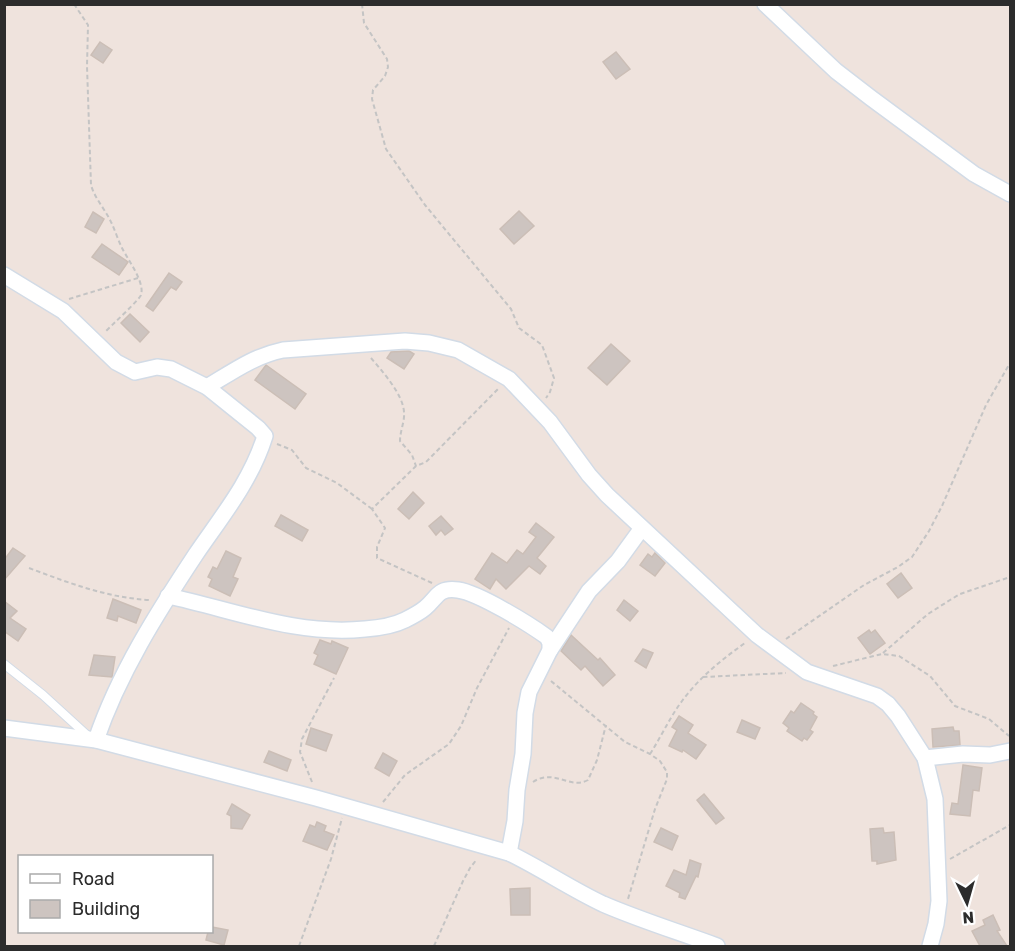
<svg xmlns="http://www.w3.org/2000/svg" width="1015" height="951" viewBox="0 0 1015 951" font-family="Rubik,sans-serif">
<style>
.building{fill:#cdc4c0;stroke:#cbbeb6;stroke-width:1.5}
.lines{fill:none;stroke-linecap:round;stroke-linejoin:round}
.lane-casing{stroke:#d2dbe6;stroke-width:10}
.street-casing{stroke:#d2dbe6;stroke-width:18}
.path{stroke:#c4c4c4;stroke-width:2;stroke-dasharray:4.5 3;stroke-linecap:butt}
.lane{stroke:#fff;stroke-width:8}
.street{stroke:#fff;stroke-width:15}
</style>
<rect width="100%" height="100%" fill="#efe3dd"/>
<g class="building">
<polygon points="100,42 112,50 103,63 91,55"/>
<polygon points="616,52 630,69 616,79 603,62"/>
<polygon points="519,211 534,226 514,244 500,229"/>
<polygon points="93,212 104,219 96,233 85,227"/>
<polygon points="102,244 128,262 119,275 92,257"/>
<polygon points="169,273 182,282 176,290 171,287 153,311 146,306"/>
<polygon points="130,314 149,332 140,342 121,323"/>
<polygon points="611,344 630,361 607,385 588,368"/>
<polygon points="409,351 414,354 404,369 387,358 391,352"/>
<polygon points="266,365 306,394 295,409 255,380"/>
<polygon points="413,492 424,503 409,519 398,509"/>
<polygon points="281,515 308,530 302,541 275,526"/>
<polygon points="441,516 453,529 445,535 441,530 436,535 429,526"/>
<polygon points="536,523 554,537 537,558 546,566 540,574 529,566 506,589 496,579 490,589 475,579 492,553 507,563 517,550 523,554 536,537 529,532"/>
<polygon points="13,548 25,556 4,580 4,560"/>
<polygon points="226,551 241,558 233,577 238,579 230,596 209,586 212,579 208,577 213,567 217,569"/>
<polygon points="655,553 665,563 655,576 640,565 648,554 652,557"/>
<polygon points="901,573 912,588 898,598 887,584"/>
<polygon points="113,599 141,610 136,623 118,616 117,621 107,618"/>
<polygon points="624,600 638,611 630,621 617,610"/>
<polygon points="4,601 17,611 10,618 26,629 18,641 4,631"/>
<polygon points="869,630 871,633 875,630 885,643 870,654 858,638"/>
<polygon points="571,635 598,660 600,658 615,675 603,686 585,666 581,670 561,651"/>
<polygon points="320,640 331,644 332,641 348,648 336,674 314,664 318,655 314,653"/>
<polygon points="643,649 653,653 646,668 635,661"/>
<polygon points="94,655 115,657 112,677 89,675"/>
<polygon points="801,703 814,712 813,714 817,717 810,730 813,732 807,740 804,738 802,741 787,731 789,728 783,723 791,711 794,713"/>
<polygon points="679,716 693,725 688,733 706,745 696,759 683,750 682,752 669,746 677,730 672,727"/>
<polygon points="742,720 760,728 755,739 737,732"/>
<polygon points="953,727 954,731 959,731 960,745 933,747 932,729"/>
<polygon points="311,728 332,735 326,751 306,744"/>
<polygon points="269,751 291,760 287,771 264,762"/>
<polygon points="383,753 397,761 389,776 375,768"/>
<polygon points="963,765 982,768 979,791 973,790 970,816 950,814 952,803 958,804"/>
<polygon points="704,794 724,818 716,824 697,800"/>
<polygon points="232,804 250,815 242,829 231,828 231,816 227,814"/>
<polygon points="317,822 326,826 324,831 334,835 327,850 303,841 310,825 315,827"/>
<polygon points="661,828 678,836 672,850 654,842"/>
<polygon points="883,828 884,833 894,832 896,860 877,864 877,861 872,861 870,829"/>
<polygon points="690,860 701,864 698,877 696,876 685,899 679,897 680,893 666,886 674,870 686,875"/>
<polygon points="530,888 530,915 511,915 510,889"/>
<polygon points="993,915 1000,930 997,931 1007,946 980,946 972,931 985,925 983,920"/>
<polygon points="212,927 228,930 224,945 206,940 208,932 212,932"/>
</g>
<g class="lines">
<g class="lane-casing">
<polyline id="lane" points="4,664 43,695 89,737"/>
</g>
<g class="street-casing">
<g id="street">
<polyline points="765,4 836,71 871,98 974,174 1010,194"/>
<path d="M 4,275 L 63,311 L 116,362 L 135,372 L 157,367 L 171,369 L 207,387 L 258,428 L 265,436 C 251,481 222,516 196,554 C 157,613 119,673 96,740"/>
<path d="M 207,387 C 232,372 254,356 283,350 L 405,341 L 429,343 L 458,350 L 509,379 L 550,422 L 589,475 L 607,495 L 757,635 L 807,672 L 877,696 L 888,704 L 898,716 L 925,758 L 935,799 L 939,901 L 936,924 L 930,946"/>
<path d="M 168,596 C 234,610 296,636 365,629 C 379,628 393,626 405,620 C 411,617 419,613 425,608 C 437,598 438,587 458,590 C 479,593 529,624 547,637 L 550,643 L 550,650 L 529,692 L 525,713 L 523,754 L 517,790 L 515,821 L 509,853"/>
<polyline points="550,650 589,591 618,561 642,528"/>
<path d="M 4,728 L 96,740 L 316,798 L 509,853 C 542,869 571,889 603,904 C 640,920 679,932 717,946"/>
<polyline points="925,758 963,754 990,755 1010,751"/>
</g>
</g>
<g class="path">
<path d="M 74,4 L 88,25 L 87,66 L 91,185 C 95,199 105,209 111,222 C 115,230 118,240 122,248 C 128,260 145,282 141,295 C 140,299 111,326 105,332"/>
<polyline points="362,4 364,23 387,59 388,67 385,76 373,90 372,99 386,149 425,205 511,309 519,328 542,345 554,378 550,392 546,398"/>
<polyline points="69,299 138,278"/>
<path d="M 371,358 C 382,371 403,394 404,412 C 405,421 400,431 400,441 L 412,455 L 416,466"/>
<polyline points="277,444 292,450 306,468 337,483 372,509"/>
<path d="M 29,568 C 69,583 108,598 150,600"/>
<polyline points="432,583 377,558 377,547 385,528 372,509 416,466 426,462 498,389"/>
<polyline points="786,639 864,585 898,567 912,557 929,531 942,506 986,405 1010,363"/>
<polyline points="883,653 928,614 950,600 960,594 1010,577"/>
<polyline points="833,666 882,654 899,656 930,676 955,706 989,719 1009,736"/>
<polyline points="703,677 786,673"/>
<polyline points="551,681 625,742 650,754 660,761 667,772 667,779 655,809 628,899"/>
<path d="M 650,754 C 661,737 670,717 682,701 C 699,678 721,660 745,643"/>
<polyline points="312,782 300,752 302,739 334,678"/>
<path d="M 533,782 C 554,768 570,790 588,780 L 597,760 L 606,725"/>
<polyline points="383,802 405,775 449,744 461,726 477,688 509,628"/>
<polyline points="950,859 1010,825"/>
<polyline points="299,946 331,859 342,818"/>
<polyline points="434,946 463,881 470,868 477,859"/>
</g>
<use href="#lane" class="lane"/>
<use href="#street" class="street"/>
</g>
<rect width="1015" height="951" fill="none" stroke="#2c2c2c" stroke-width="12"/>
<rect x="18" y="855" width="195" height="78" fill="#ffffff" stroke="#ababab" stroke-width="1.5"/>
<rect x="30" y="874" width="30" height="9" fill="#ffffff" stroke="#ababab" stroke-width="1.5"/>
<text x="72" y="885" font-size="18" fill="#2c2c2c">Road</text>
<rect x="30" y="900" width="30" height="18" fill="#cdc4c0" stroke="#ababab" stroke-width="1.5"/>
<text x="72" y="915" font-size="18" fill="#2c2c2c">Building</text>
<g transform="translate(967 903) rotate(175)" stroke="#ffffff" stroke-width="4.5" paint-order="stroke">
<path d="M0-4.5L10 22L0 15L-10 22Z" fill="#2c2c2c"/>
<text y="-9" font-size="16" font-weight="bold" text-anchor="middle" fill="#2c2c2c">N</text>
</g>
</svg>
